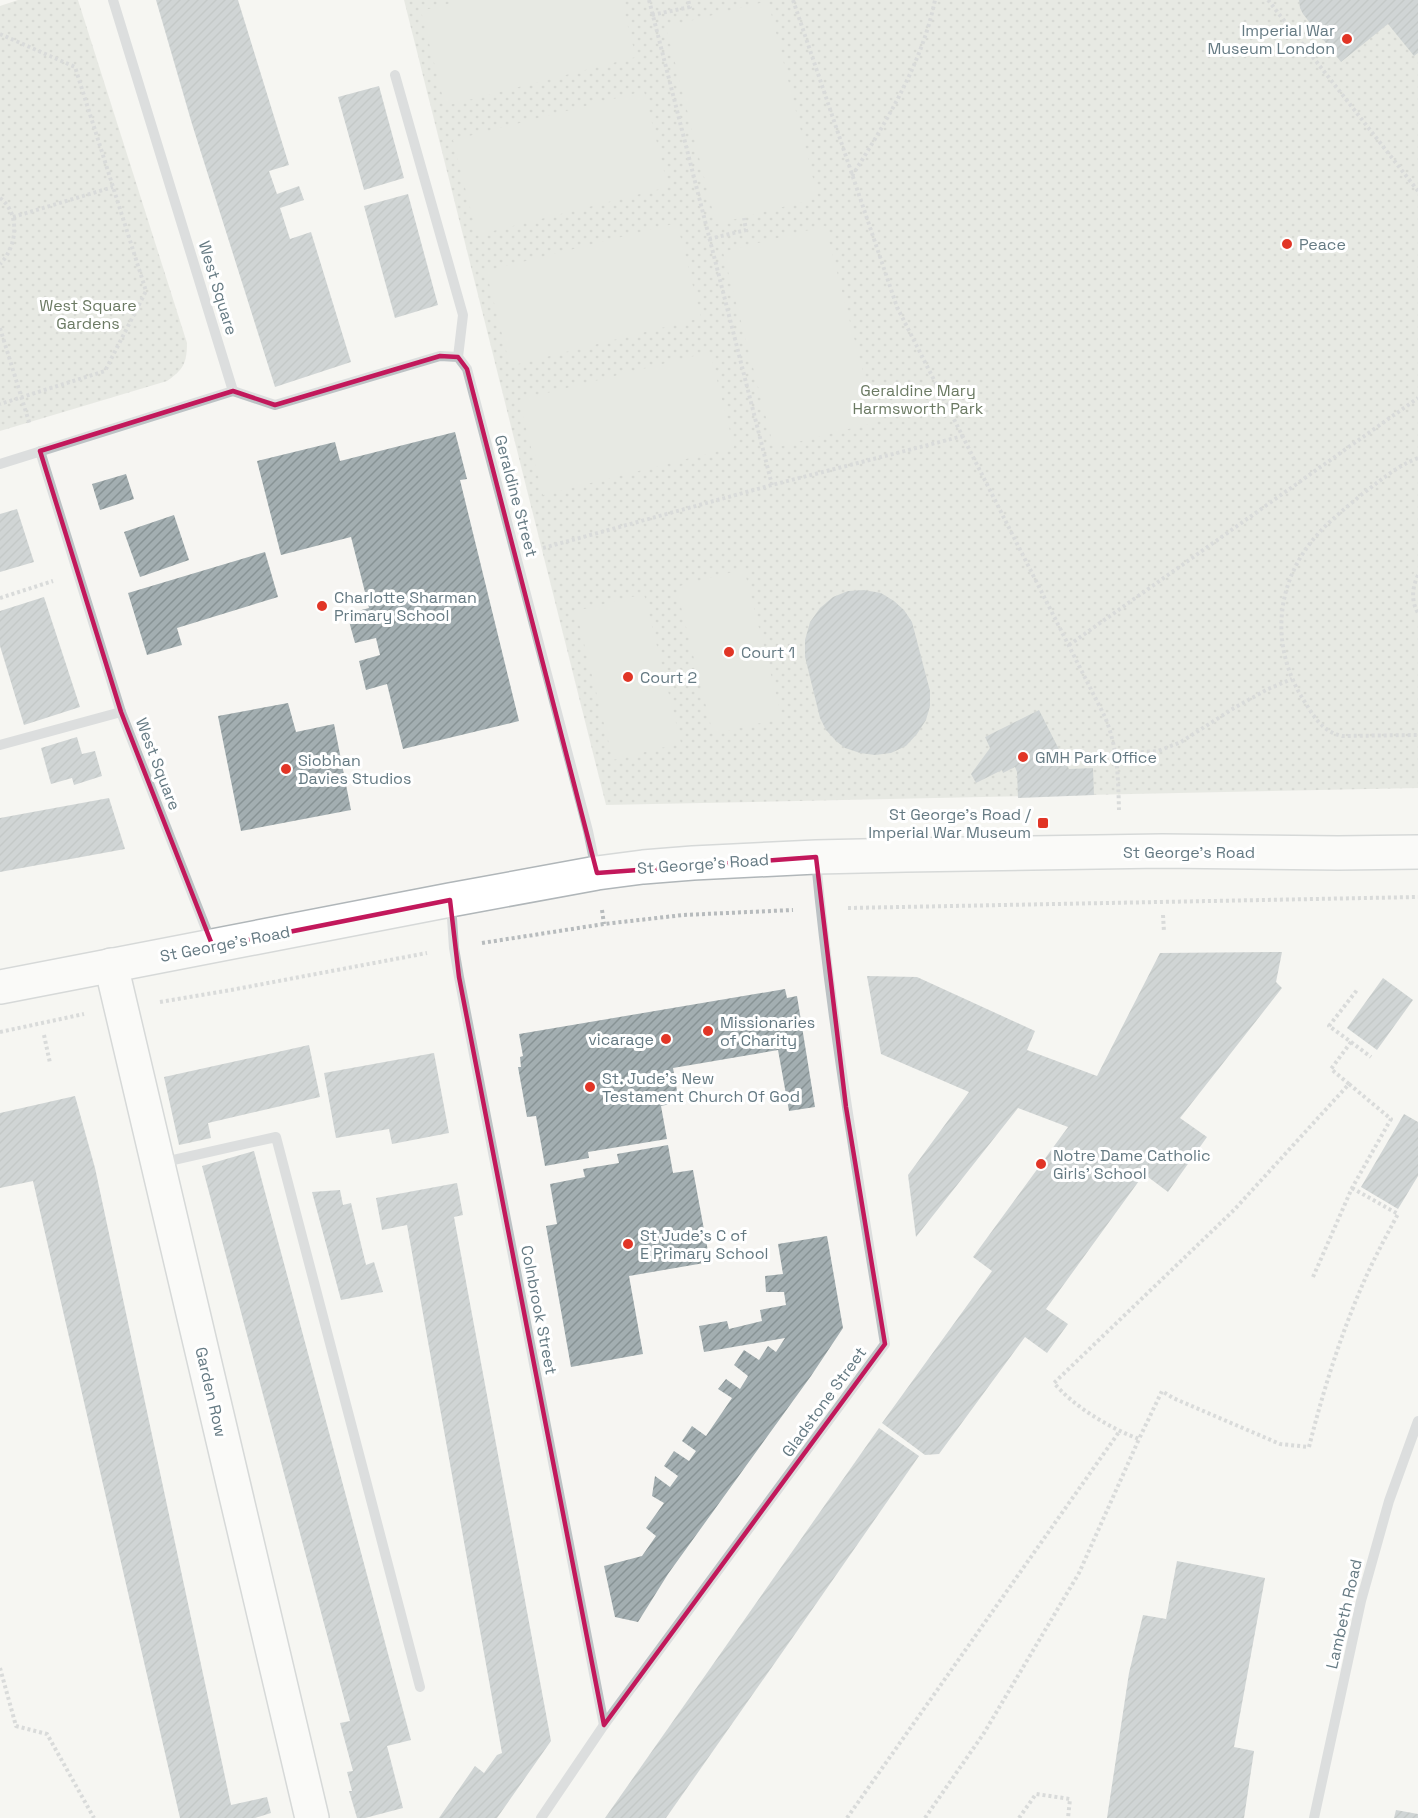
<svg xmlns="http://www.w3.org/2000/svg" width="1418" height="1818" viewBox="0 0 1418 1818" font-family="'Space Grotesk',sans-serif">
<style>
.grass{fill:url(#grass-dots)}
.garden{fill:#d6dad1}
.building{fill:url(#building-hatch)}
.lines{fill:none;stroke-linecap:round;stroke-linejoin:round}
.major-casing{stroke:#b0b6b9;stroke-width:36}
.path{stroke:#b7bbbd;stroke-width:4;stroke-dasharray:3 3;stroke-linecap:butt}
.minor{stroke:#bcc2c5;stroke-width:10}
.major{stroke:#fff;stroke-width:33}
.marked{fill:none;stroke:#c2185b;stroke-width:4.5;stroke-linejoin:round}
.poi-dot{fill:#e13526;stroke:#fff;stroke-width:2}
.labels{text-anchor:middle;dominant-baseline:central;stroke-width:6;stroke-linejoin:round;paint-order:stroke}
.poi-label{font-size:16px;fill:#657a83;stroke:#fff;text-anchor:start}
.street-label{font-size:16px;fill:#657a83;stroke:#fff}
.park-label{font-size:16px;fill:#6b7a63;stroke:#fff}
</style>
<defs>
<pattern id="grass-dots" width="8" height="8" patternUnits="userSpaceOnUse" patternTransform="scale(1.5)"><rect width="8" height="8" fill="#d6dad1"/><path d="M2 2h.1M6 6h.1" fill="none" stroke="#b1b6af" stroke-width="1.8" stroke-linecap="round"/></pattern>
<pattern id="building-hatch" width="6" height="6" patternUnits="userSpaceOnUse" patternTransform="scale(1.5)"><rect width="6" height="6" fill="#a3aeb1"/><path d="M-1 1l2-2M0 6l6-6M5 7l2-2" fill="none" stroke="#889395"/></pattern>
</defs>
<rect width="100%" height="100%" fill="#f6f5f2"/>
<g class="grass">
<path d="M 18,0 L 78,0 L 187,343 C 187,363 183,370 167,381 L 0,431 L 0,6 Z"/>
<polygon points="404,0 1418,0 1418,788 606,805"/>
</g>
<g class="garden">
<polygon points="463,0 621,0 636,57 445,106 421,11"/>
<polygon points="768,1 818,198 716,224 666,27"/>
<polygon points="644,91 668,187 477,235 453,140"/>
<polygon points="677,223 701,318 510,366 486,271"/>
<polygon points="825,226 876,422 774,448 723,252"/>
<polygon points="710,352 734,447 543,495 519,400"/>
<path d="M 1418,567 L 1418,626 C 1405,608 1404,585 1418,567 Z"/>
<polygon points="744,569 782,718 713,734 676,587"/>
<polygon points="644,594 681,743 613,760 576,611"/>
</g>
<g class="building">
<polygon points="156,0 238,0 289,165 269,171 277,194 299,186 304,200 280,208 290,239 311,232 351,362 275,387 192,124"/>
<polygon points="1299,0 1418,0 1418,53 1414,56 1388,24 1341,62 1303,14 1300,8"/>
<polygon points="379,86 404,178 364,190 338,97"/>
<polygon points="408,194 438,305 395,318 364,206"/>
<polygon points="455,432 467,479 460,480 519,721 403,749 387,684 366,690 359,661 380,655 376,638 355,643 347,614 369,608 351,537 281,555 257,461 335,442 340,461"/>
<polygon points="126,474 134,499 100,510 92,484"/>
<polygon points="17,509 34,562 0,572 0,514"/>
<polygon points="174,515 189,560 140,577 124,532"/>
<polygon points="265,552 278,597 177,628 182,645 147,655 128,593"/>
<polygon points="864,590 881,593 894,601 904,610 912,622 930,691 930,706 926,720 917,734 906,746 891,753 875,755 860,753 845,748 836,741 826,730 820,718 805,657 805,640 810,622 820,608 833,597 848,591"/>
<polygon points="44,597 80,707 24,725 0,646 0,611"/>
<polygon points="288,703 296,732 334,724 351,810 241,831 218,716"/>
<polygon points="1039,710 1069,769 1093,768 1094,795 1018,798 1017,772 1015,767 1003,773 1002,770 976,783 971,774 990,748 985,737"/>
<polygon points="77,737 82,754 95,751 102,776 74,785 72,778 51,784 41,748"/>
<polygon points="109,798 125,849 0,872 0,818"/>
<polygon points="1282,952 1276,982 1282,988 1180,1118 1207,1137 1168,1192 1144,1174 1046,1309 1068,1324 1047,1353 1025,1337 939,1454 925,1455 882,1423 992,1271 973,1257 1068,1127 1018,1108 916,1237 908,1175 969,1092 881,1054 867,976 917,977 1035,1031 1027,1050 1097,1076 1160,953"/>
<polygon points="1383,978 1413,1000 1377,1050 1347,1028"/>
<polygon points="785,989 787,998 797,996 815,1107 789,1111 778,1050 673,1068 679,1102 661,1106 667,1139 588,1152 589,1158 545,1166 536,1116 527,1117 518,1067 521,1067 520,1057 523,1056 519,1034"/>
<polygon points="309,1045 320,1097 208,1123 211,1138 179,1145 164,1077"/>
<polygon points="434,1053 449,1133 392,1144 389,1129 336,1138 324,1073"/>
<polygon points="75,1096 95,1168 231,1805 267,1797 271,1813 255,1818 180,1818 33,1181 0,1188 0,1113"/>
<polygon points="1404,1114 1418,1122 1418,1176 1398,1209 1361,1187"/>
<polygon points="668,1145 673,1173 693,1170 710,1262 629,1276 643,1354 571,1367 546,1226 557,1224 550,1184 585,1177 583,1169 619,1163 617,1154"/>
<polygon points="254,1151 411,1740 387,1746 403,1808 365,1818 357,1818 349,1791 352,1791 347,1772 353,1771 340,1723 350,1721 202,1166"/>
<polygon points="457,1183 463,1215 454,1217 551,1741 497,1818 439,1818 475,1766 484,1773 497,1755 502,1753 407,1225 382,1230 376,1198"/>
<polygon points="340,1190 343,1205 351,1203 366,1265 374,1262 383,1292 341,1300 312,1192"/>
<polygon points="827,1236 843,1328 811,1376 668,1574 638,1622 615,1617 604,1566 642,1556 656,1536 646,1528 664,1503 652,1496 655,1476 670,1487 678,1476 664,1466 674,1451 689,1461 696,1451 682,1441 692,1426 706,1436 732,1398 718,1389 726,1379 740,1389 748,1376 734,1365 744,1350 759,1360 768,1346 776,1352 785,1338 704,1352 699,1326 727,1321 729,1329 762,1321 760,1310 786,1305 784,1292 766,1292 765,1276 783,1274 778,1244"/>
<polygon points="879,1428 919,1456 793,1637 666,1818 605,1818"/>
<polygon points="1177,1561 1265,1578 1234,1747 1254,1751 1244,1818 1107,1818 1129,1673 1143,1615 1166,1619"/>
<polygon points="1396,1810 1418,1814 1418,1818 1394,1818"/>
</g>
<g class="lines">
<g class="major-casing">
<g id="major">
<polyline points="111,965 312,1818"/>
<polyline points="0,987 450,900 597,873 643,867 693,863 816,857 906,855 1162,851 1338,853 1418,852"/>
</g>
</g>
<g class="path">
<polyline points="649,0 772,485"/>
<path d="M 793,0 L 897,307 L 1105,717 C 1118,749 1118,776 1119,810"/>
<polyline points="1268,0 1418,191"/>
<polyline points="652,15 690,7 688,0"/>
<polyline points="0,34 75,67 146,291 105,371 0,404"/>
<path d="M 852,176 C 886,122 922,64 935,0"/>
<path d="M 0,198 C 21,214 17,247 0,264"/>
<polyline points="13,217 113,187"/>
<polyline points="709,239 746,230 744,218"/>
<polyline points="0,328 30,425"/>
<path d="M 1418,458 C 1395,467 1380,481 1361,495 C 1346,508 1330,520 1317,535 C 1276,581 1270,643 1301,696 C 1312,713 1320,731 1342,736 L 1418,735"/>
<polyline points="543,548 772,485 963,436"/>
<path d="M 1418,575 C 1412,588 1411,601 1418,613"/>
<polyline points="0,598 53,581"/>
<polyline points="1069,645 1418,398"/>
<polyline points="1117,754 1158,751 1181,742 1234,708 1268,689 1292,679"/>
<polyline points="848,908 1418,897"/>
<polyline points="602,910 604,924"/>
<polyline points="1163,915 1164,932"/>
<polyline points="482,943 604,924 683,915 793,910"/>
<polyline points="160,1002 231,990 427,953"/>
<polyline points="0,1032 84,1014"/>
<polyline points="44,1035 50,1063"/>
<polyline points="1351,1042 1371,1057"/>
<path d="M 1352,1188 L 1398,1214 C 1384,1240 1370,1266 1359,1293 C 1338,1343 1322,1395 1309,1447 L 1280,1444 L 1173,1398 L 1162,1391 L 1139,1439 C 1111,1429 1073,1406 1054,1383 L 1234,1210 L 1349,1084 L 1331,1069 L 1351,1042 L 1329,1026 L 1357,990"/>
<polyline points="1313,1277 1352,1188 1391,1119 1349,1084"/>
<polyline points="0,1668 16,1726 47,1734 94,1818"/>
<polyline points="847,1818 1119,1432"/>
<polyline points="925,1818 984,1733 1079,1573 1139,1439"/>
<polyline points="1019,1818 1036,1794 1070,1799 1068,1818"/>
</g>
<g class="minor">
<polyline points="395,75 463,315 458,357"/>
<polyline points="233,391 275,405 440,356 458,357 467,369 588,831 596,870"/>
<polyline points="40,451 121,712 212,944"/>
<polyline points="0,464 233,391 113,0"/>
<polyline points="0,745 121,712"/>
<polyline points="451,903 454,948 459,977 604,1725"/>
<polyline points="160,1163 276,1137 420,1687"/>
<path d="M 541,1818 L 604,1725 L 885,1344 C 859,1183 831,1023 816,861"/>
<polyline points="1314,1818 1361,1601 1389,1501 1418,1421"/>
</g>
<use href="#major" class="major"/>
</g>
<path d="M0 0H1418V1818H0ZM 440,356 L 458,357 L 467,369 L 597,873 L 816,857 L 846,1107 L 885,1344 L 604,1725 L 459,977 L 450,900 L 213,947 L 121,712 L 40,451 L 233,391 L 275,405 Z" fill="#f6f5f2" fill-opacity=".55" fill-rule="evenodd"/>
<path class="marked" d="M 440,356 L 458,357 L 467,369 L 597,873 L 816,857 L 846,1107 L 885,1344 L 604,1725 L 459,977 L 450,900 L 213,947 L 121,712 L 40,451 L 233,391 L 275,405 Z"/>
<g class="poi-dot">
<circle cx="1347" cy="39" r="6"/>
<circle cx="1287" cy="244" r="6"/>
<circle cx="322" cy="606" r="6"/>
<circle cx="729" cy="652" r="6"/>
<circle cx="628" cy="677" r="6"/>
<circle cx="1023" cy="757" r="6"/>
<circle cx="286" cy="769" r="6"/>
<rect x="1037" y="817" width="12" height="12" rx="3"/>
<circle cx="708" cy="1031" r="6"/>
<circle cx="666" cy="1039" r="6"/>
<circle cx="590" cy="1087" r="6"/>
<circle cx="1041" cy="1164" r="6"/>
<circle cx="628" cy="1244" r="6"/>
</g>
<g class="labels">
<g class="poi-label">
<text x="1335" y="30" text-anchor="end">Imperial War<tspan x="1335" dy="18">Museum London</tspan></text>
<text x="1299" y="244">Peace</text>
<text x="334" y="597">Charlotte Sharman<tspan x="334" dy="18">Primary School</tspan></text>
<text x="741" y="652">Court 1</text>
<text x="640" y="677">Court 2</text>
<text x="1035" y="757">GMH Park Office</text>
<text x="298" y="760">Siobhan<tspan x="298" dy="18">Davies Studios</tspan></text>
<text x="1031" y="814" text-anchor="end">St George's Road /<tspan x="1031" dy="18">Imperial War Museum</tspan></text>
<text x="720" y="1022">Missionaries<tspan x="720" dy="18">of Charity</tspan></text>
<text x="654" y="1039" text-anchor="end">vicarage</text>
<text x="602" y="1078">St. Jude's New<tspan x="602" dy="18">Testament Church Of God</tspan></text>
<text x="1053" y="1155">Notre Dame Catholic<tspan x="1053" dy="18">Girls' School</tspan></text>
<text x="640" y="1235">St Jude's C of<tspan x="640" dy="18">E Primary School</tspan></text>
</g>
<g class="street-label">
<text transform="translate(218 288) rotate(73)">West Square</text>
<text transform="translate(516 496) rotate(75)">Geraldine Street</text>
<text transform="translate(158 764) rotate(69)">West Square</text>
<text x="1189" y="852">St George's Road</text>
<text transform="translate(703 864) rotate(-4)">St George's Road</text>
<text transform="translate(225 944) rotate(-11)">St George's Road</text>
<text transform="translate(539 1310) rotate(79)">Colnbrook Street</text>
<text transform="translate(211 1392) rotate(77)">Garden Row</text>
<text transform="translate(824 1402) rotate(-54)">Gladstone Street</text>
<text transform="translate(1344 1614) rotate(-77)">Lambeth Road</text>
</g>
<g class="park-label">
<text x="88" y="305">West Square<tspan x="88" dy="18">Gardens</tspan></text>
<text x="918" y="390">Geraldine Mary<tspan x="918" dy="18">Harmsworth Park</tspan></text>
</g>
</g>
</svg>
